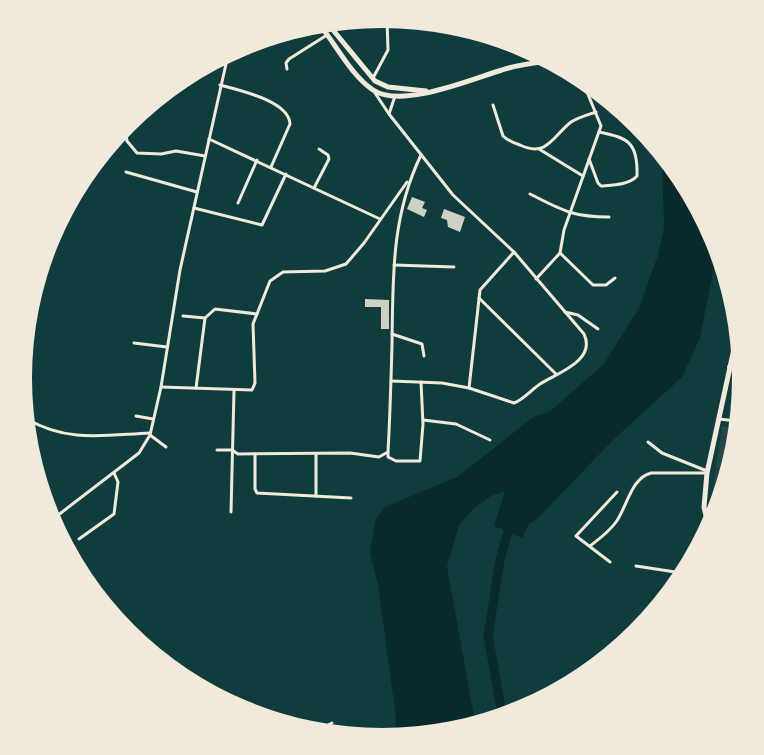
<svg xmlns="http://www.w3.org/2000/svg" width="764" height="755" viewBox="0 0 764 755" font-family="Signika,sans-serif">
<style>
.green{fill:#244646}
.water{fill:#0a2a2b}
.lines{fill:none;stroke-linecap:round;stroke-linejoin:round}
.river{stroke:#0a2a2b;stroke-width:9}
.building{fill:#cfcfc3}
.minor{stroke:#f1e9da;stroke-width:3}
.tertiary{stroke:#f1e9da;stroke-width:4}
.trunk{stroke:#f1e9da;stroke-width:5}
</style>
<rect width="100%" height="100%" fill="#0f3d3e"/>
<polygon class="green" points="722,426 736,428 734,448 714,512 710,510"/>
<polygon class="water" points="662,157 680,178 714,240 717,252 700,338 682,377 614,439 538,518 528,525 522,538 494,526 505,491 491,496 474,508 459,525 447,567 475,722 452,729 395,735 396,717 378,585 370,552 376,519 385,507 457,477 535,416 549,412 603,365 639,308 658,255 664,228"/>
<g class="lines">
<polyline class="river" points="502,714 488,636 500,560 511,521"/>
</g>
<g class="building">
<polygon points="412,197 425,202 422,208 427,210 424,217 407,209"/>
<polygon points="444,209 465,217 460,232 448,227 447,220 441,218"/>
<polygon points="365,299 389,300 389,329 381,329 381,307 365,307"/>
</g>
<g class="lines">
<g class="minor">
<polyline points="287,69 286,63 289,59 327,35"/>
<polyline points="373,78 388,50 387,19"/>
<path d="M 220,85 C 239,90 289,101 290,124 L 271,167"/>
<path d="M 373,90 L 389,114 L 453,195 L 514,252 L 584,334 C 597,361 555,374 540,384 C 531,390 524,399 514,403 L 469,388 L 442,383 L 391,381"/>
<path d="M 493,105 L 503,136 C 508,141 514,143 520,145 C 547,158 553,136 571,122 C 579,117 587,115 596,112"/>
<polyline points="389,114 395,96"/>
<polyline points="125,128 127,141 137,153 161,154 176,151 205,156"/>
<polyline points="209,139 380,219"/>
<polyline points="539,149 583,176"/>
<path d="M 589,159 L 598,183 L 601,186 C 613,185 629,185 637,176 C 638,143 629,138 599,132"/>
<polyline points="126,172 197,192"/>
<polyline points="314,188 329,159 328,155 319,149"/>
<path d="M 530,194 C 562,210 572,217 609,217"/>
<polyline points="238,203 257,160"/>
<polyline points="194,208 262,225 286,174"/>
<polyline points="560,253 593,285 606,285 615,278"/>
<polyline points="394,265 454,267"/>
<polyline points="536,279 560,253 564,230 601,126 585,87 579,78"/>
<polyline points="479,298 556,374"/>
<polyline points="565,312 578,315 598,329"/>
<polyline points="183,316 205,318 215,309 257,314"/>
<polyline points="392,334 422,344 424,356"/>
<polyline points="134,343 167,347"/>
<polyline points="161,387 252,390 255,383 253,324 270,281 283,272 325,271 346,264 364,243 407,182"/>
<polyline points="196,388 205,318"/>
<polyline points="469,388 480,290 514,252"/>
<polyline points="136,416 153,419"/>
<path d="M 27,419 C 68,443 105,435 150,433"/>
<polyline points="719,419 736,421"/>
<polyline points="423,420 456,424 490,440"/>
<polyline points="150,435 166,447"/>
<polyline points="648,442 662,453 707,471"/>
<polyline points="217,450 232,450"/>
<path d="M 232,450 L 238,454 L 350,453 L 379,457 L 388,452 C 390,417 391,381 392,345 C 393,278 391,217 421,155"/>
<polyline points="388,453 388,457 396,461 420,461 423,424 421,382"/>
<polyline points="255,454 255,489 257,493 351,498"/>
<polyline points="316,496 316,454"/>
<polyline points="231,512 234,391"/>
<polyline points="53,519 139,453 150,435 161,387 180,270 228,55"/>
<polyline points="79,539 114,514 118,482 114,473"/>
<path d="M 590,546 C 599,539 609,532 616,522 C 627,507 631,478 651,473 L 707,473"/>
<polyline points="610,562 576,536 617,492"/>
<polyline points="636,566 682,573"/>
<polyline points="319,730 332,723"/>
</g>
<polyline class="tertiary" points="729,367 740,367"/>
<g class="trunk">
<polyline points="328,24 375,81 388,87 426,91"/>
<path d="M 320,25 C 336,45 351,75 373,90 C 402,109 472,79 502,70 C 517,65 532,63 547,61"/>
<polyline points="708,524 704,507 707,473 737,335"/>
</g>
</g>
<path d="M0 0H764V755H0ZM32 378a350 350 0 1 1 700 0a350 350 0 1 1-700 0Z" fill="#f1e9da" fill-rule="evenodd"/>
</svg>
